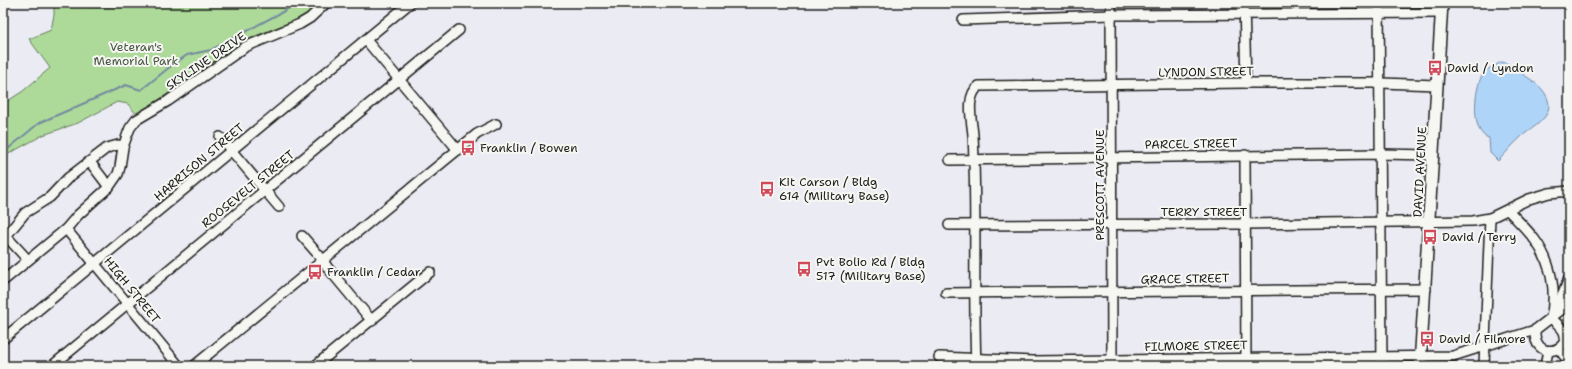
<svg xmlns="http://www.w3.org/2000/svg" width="1572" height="369" viewBox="0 0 1572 369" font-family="'Shantell Sans',sans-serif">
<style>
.green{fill:#adda99;stroke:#647b5a}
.water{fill:#aed4f8;stroke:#748aa0}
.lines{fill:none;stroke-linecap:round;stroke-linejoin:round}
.stream{stroke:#748aa0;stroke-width:2}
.minor-casing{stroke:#1c1c1c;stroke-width:12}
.major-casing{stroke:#1c1c1c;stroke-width:14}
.minor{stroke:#f6f6f2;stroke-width:9}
.major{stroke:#f6f6f2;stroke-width:11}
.labels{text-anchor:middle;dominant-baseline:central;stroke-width:4;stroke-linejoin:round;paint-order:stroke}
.park-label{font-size:12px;fill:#485542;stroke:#f6f6f2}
.street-label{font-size:12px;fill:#1c1c1c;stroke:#f6f6f2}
.poi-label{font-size:12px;fill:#1c1c1c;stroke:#f6f6f2;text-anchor:start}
</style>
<rect width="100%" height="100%" fill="#ebebf4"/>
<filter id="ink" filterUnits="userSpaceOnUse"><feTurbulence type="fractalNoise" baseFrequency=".025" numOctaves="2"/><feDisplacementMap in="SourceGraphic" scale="8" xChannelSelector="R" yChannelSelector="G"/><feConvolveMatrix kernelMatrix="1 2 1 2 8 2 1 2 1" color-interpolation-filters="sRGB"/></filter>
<g filter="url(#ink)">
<path class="green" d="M 132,3 L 339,3 L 255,36 L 225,54 L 137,115 L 128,104 L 117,102 L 78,123 L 43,135 L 3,157 L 3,104 L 23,91 L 50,68 L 29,39 L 51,30 L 54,15 L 54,4 C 79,6 107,11 132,3 Z"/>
<path class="water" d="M 1501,62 C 1510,62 1522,74 1530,79 C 1543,87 1557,104 1543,119 C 1537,126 1529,130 1522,136 C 1513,144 1506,153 1498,161 L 1490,153 L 1489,138 C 1470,134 1474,87 1483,74 C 1487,68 1495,66 1501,62 Z"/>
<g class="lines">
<polyline class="stream" points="3,153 39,123 126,85 141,90 171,66 187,55 211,50 286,10 294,3"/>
<g class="minor-casing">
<g id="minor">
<polyline points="1111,3 1112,366"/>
<polyline points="1244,3 1246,83"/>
<polyline points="1379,3 1382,366"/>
<polyline points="963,20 1111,15 1442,13"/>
<polyline points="366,40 458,150"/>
<polyline points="220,137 279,207"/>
<polyline points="1245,155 1246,366"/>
<polyline points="950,160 1380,154 1433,155"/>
<polyline points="90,162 109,187"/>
<path d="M 1508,210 C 1517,220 1527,229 1535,240 C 1551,262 1557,291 1551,318"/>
<polyline points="949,225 1245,224 1473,221 1490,218 1529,199 1549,193 1569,191"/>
<polyline points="66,229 179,366"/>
<polyline points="6,236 28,260"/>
<polyline points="302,236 323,260 327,267 372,321"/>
<polyline points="3,238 6,236 25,213 50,197 68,178 107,148 118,145 123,147"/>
<polyline points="3,281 66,229 78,215 109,187 118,174 120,167 123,147 128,133 130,128 136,120 168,101 245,47 300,24 310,18 326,3"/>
<polyline points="946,293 1426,289"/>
<polyline points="1554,311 1563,294 1569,278"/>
<path d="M 1535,330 C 1533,362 1572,352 1564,332 C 1561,326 1555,322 1551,318"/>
<polyline points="3,339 410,3"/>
<polyline points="1559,349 1569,362"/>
<polyline points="939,357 1033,361 1453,356 1535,330 1569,304"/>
<polyline points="52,366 459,30"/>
<polyline points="194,366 477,134 496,124"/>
<polyline points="315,366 430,272"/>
<path d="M 976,366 C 973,289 977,212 973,135 C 972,121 965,96 979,86 L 1246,83 L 1381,83 L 1437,85"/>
<polyline points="1484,366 1490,218"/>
<polyline points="1545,366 1548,351"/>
</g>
</g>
<g class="major-casing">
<polyline id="major" points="1420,366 1442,3"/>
</g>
<use href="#minor" class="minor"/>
<use href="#major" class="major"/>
</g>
</g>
<defs>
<g id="bus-bare" transform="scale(1.2)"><path d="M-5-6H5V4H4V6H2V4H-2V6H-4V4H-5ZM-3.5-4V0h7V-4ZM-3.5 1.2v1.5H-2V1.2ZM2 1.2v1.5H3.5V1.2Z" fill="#d1495b" stroke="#f6f6f2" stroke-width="2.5" paint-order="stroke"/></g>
</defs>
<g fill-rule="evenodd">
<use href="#bus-bare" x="1435" y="68"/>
<use href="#bus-bare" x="468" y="148"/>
<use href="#bus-bare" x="767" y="189"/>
<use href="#bus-bare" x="1430" y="237"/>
<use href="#bus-bare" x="804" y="269"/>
<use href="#bus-bare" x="315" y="272"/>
<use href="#bus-bare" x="1427" y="339"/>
</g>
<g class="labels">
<g class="park-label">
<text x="136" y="47">Veteran's<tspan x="136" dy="14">Memorial Park</tspan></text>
</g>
<g class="street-label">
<text transform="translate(206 61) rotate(-34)">SKYLINE DRIVE</text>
<text transform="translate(1206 72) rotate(-1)">LYNDON STREET</text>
<text transform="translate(1191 144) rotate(-1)">PARCEL STREET</text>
<text transform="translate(199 162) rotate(-40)">HARRISON STREET</text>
<text transform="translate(1420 172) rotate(-87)">DAVID AVENUE</text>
<text transform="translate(1100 185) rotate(-90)">PRESCOTT AVENUE</text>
<text transform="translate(248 189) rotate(-39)">ROOSEVELT STREET</text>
<text x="1204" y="212">TERRY STREET</text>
<text transform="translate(1185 279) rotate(-1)">GRACE STREET</text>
<text transform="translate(132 290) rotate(51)">HIGH STREET</text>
<text transform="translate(1196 346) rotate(-1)">FILMORE STREET</text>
</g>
<g class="poi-label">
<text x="1447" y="68">David / Lyndon</text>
<text x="480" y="148">Franklin / Bowen</text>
<text x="779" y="182">Kit Carson / Bldg<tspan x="779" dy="14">614 (Military Base)</tspan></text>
<text x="1442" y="237">David / Terry</text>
<text x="816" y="262">Pvt Bolio Rd / Bldg<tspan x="816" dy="14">517 (Military Base)</tspan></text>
<text x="327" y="272">Franklin / Cedar</text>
<text x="1439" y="339">David / Filmore</text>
</g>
</g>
<rect width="1572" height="369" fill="none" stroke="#f6f6f2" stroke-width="16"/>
<rect x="8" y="8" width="1556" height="353" fill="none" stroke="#1c1c1c" stroke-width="1.5" filter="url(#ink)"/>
</svg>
